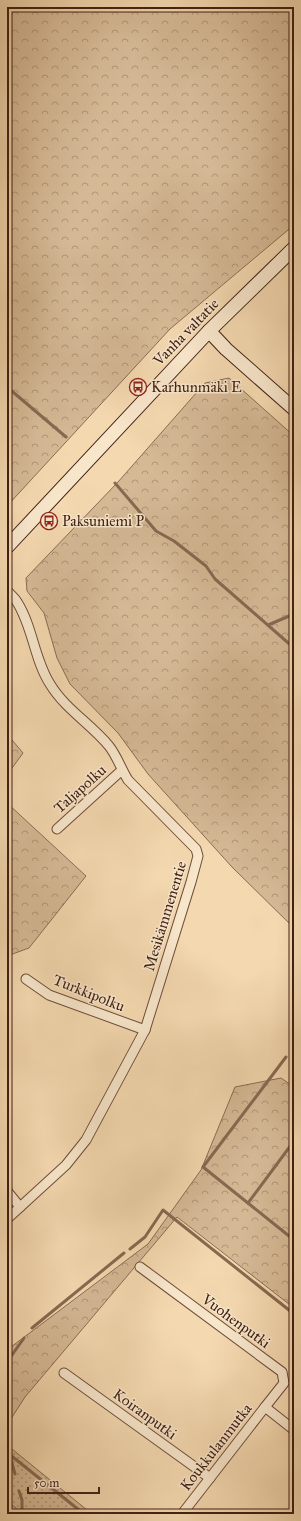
<svg xmlns="http://www.w3.org/2000/svg" width="301" height="1521" viewBox="0 0 301 1521" font-family="'IM FELL Great Primer',serif">
<style>
.grass{fill:url(#grass-dots);stroke:#8a6c54}
.forest{fill:url(#forest-crowns);stroke:#8a6c54}
.lines{fill:none;stroke-linecap:round;stroke-linejoin:round}
.stream{stroke:#876951;stroke-width:3}
.street-casing{stroke:#6d4e3b;stroke-width:11}
.secondary-casing{stroke:#402014;stroke-width:15}
.street{stroke:#f8e6cb;stroke-width:9}
.secondary{stroke:#f8e6cb;stroke-width:13}
.labels{text-anchor:middle;dominant-baseline:central;stroke-width:3;stroke-linejoin:round;paint-order:stroke}
.street-label{font-size:15px;fill:#402014;stroke:#f8e6cb}
.poi-label{font-size:15px;fill:#402014;stroke:#f8e6cb;text-anchor:start}
</style>
<defs>
<pattern id="grass-dots" width="8" height="8" patternUnits="userSpaceOnUse"><rect width="8" height="8" fill="#d5b995"/><path d="M2 2h.1M6 6h.1" fill="none" stroke="#ae9678" stroke-width="1.8" stroke-linecap="round"/></pattern>
<pattern id="forest-crowns" width="20" height="18" patternUnits="userSpaceOnUse"><rect width="20" height="18" fill="#d5b995"/><path d="M2 6a3 3 0 1 1 6 0M12 15a3 3 0 1 1 6 0" fill="none" stroke="#ae9678"/></pattern>
</defs>
<rect width="100%" height="100%" fill="#f4d8af"/>
<filter id="stains"><feTurbulence type="fractalNoise" baseFrequency=".005" numOctaves="4"/><feColorMatrix values="0 0 0 0 .2 0 0 0 0 .09 0 0 0 0 .02 0 0 0 .5 -.17"/></filter>
<radialGradient id="worn" r=".72"><stop offset=".6" stop-color="#630" stop-opacity="0"/><stop offset="1" stop-color="#630" stop-opacity=".3"/></radialGradient>
<polygon class="grass" points="7,1445 92,1514 23,1514 7,1501"/>
<g class="forest">
<polygon points="7,7 294,7 294,225 170,329 7,506"/>
<polygon points="229,378 294,436 294,928 232,867 148,774 118,733 70,684 57,658 44,613 27,591 26,578 118,482 205,383"/>
<polygon points="7,734 23,753 7,775"/>
<polygon points="7,803 86,876 29,948 7,956"/>
<polygon points="281,1078 294,1087 294,1308 177,1217 25,1397 7,1425 7,1350 148,1244 201,1170 235,1087"/>
<polygon points="7,1501 23,1514 7,1514"/>
</g>
<g class="lines">
<g class="stream">
<polyline points="7,387 66,437"/>
<polyline points="115,483 156,531 174,541 206,566 215,579 294,648"/>
<polyline points="268,625 294,614"/>
<polyline points="286,1057 203,1167 294,1240"/>
<polyline points="248,1203 294,1141"/>
<polyline points="130,1249 145,1237 163,1210 294,1314"/>
<polyline points="32,1328 124,1253"/>
<polyline points="7,1362 24,1338"/>
<polyline points="7,1445 15,1474"/>
<polyline points="9,1454 84,1514"/>
<polyline points="19,1491 22,1500 22,1514"/>
</g>
<g class="street-casing">
<g id="street">
<path d="M 7,591 C 10,594 15,598 17,602 C 33,627 34,659 50,684 C 65,709 91,724 109,746 C 117,756 121,769 128,780 L 196,849 L 198,856 L 191,882 L 145,1030 L 86,1140 L 66,1165 L 7,1219"/>
<polyline points="57,829 122,770"/>
<polyline points="26,979 49,995 145,1030"/>
<polyline points="7,1191 20,1207"/>
<polyline points="140,1267 282,1372 284,1383 265,1407"/>
<polyline points="64,1373 210,1478"/>
<polyline points="182,1514 265,1407 294,1430"/>
</g>
</g>
<g class="secondary-casing">
<g id="secondary">
<polyline points="209,331 226,349 294,409"/>
<polyline points="7,547 209,331 294,248"/>
</g>
</g>
<use href="#street" class="street"/>
<use href="#secondary" class="secondary"/>
</g>
<defs>
<g id="bus-ring" transform="scale(0.9)"><circle r="9.5" fill="#f8e6cb" stroke="#8f2418" stroke-width="1.5"/><path d="M-5-6H5V4H4V6H2V4H-2V6H-4V4H-5ZM-3.5-4V0h7V-4ZM-3.5 1.2v1.5H-2V1.2ZM2 1.2v1.5H3.5V1.2Z" fill="#8f2418"/></g>
</defs>
<g fill-rule="evenodd">
<use href="#bus-ring" x="138" y="387"/>
<use href="#bus-ring" x="49" y="521"/>
</g>
<g class="labels">
<g class="street-label">
<text transform="translate(186 332) rotate(-46)">Vanha valtatie</text>
<text transform="translate(80 789) rotate(-42)">Taljapolku</text>
<text transform="translate(165 916) rotate(-73)">Mesikämmenentie</text>
<text transform="translate(89 993) rotate(22)">Turkkipolku</text>
<text transform="translate(236 1321) rotate(36)">Vuohenputki</text>
<text transform="translate(145 1414) rotate(36)">Koiranputki</text>
<text transform="translate(216 1447) rotate(-52)">Koukkulanmutka</text>
</g>
<g class="poi-label">
<text x="151" y="387">Karhunmäki E</text>
<text x="62" y="521">Paksuniemi P</text>
</g>
</g>
<rect width="301" height="1521" fill="none" stroke="#f4d8af" stroke-width="24"/>
<rect x="8" y="8" width="285" height="1505" fill="none" stroke="#402014" stroke-width="2"/>
<rect x="12" y="12" width="277" height="1497" fill="none" stroke="#402014"/>
<path d="M28 1487v6h71v-6" fill="none" stroke="#402014" stroke-width="2"/>
<text x="34" y="1487" font-size="12" fill="#402014" stroke="#f8e6cb" stroke-width="3" paint-order="stroke">50 m</text>
<rect width="100%" height="100%" filter="url(#stains)"/>
<rect width="100%" height="100%" fill="url(#worn)"/>
</svg>
